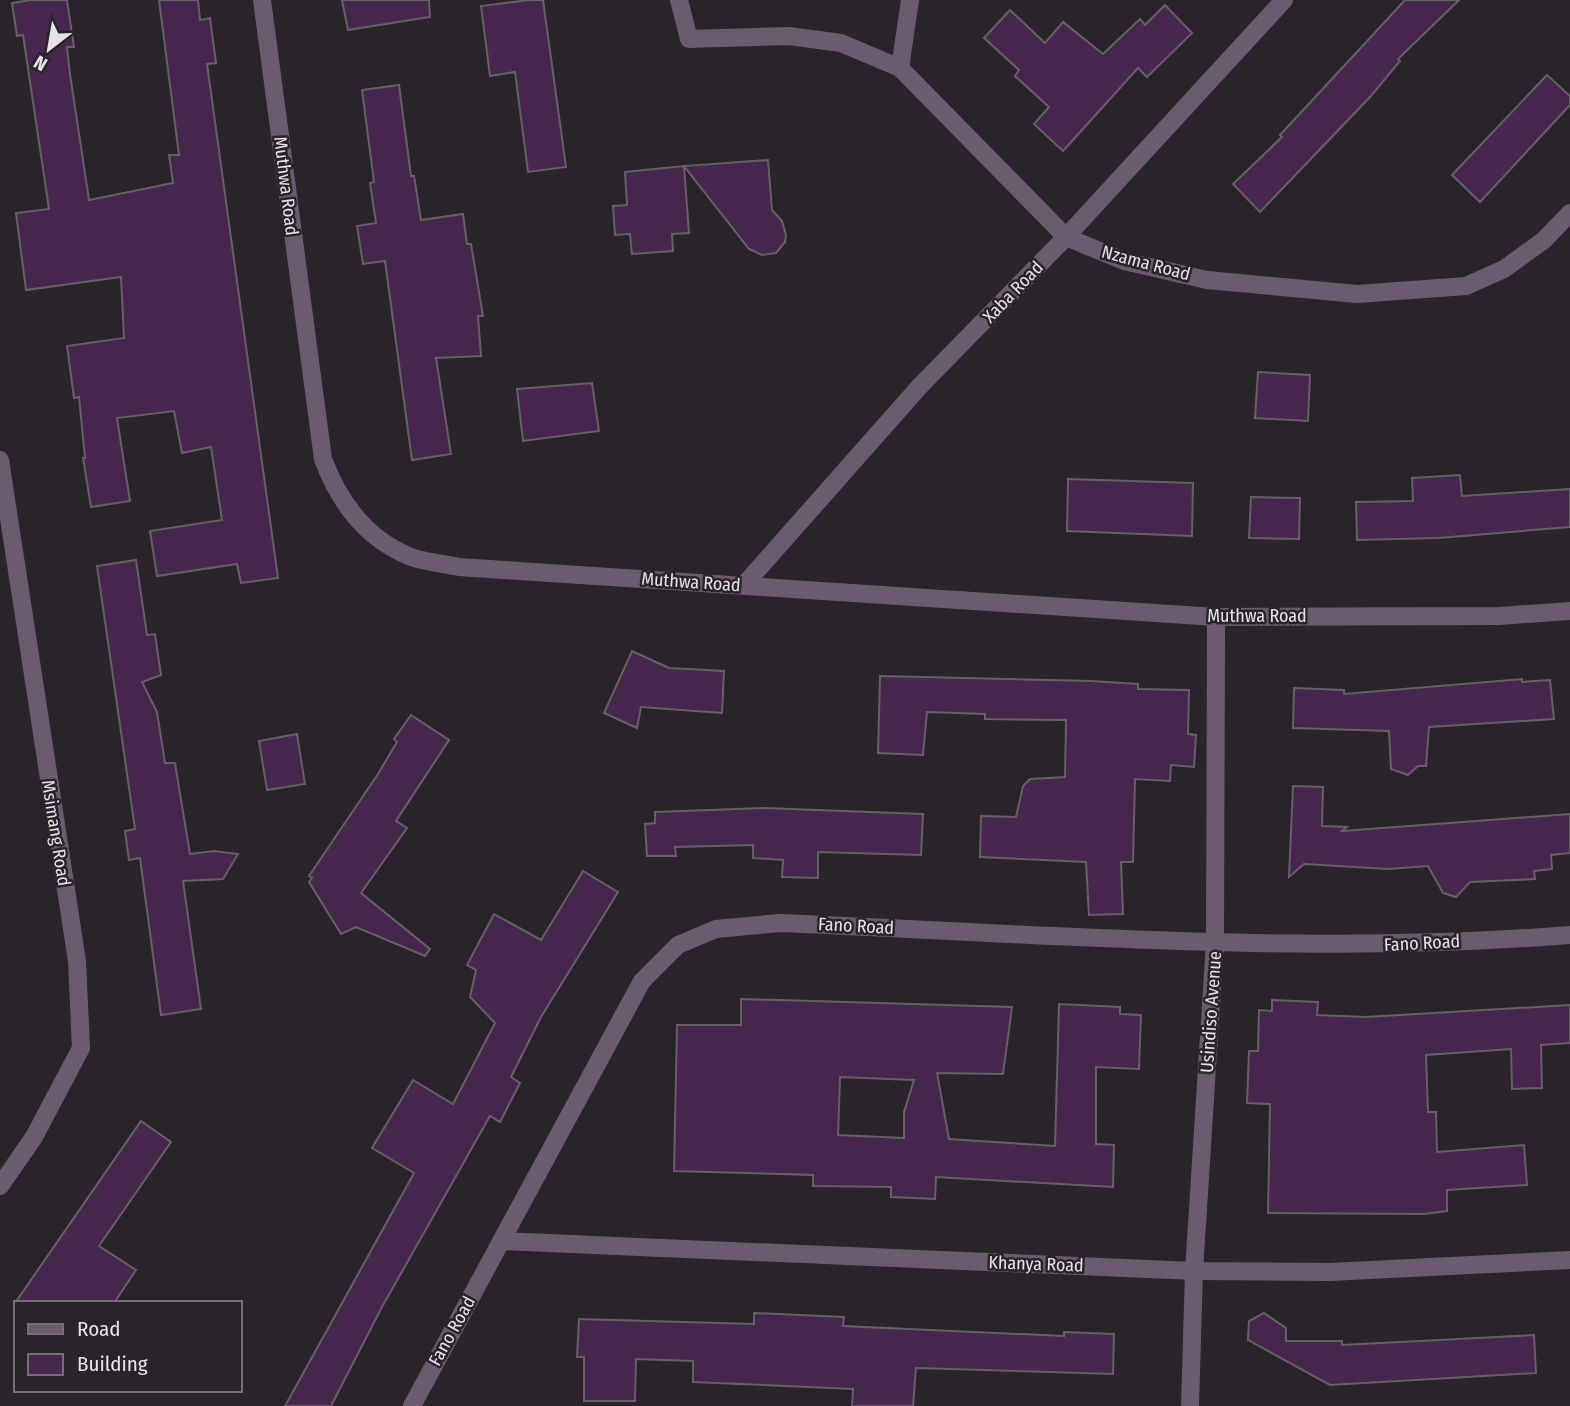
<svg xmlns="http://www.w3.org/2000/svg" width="1570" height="1406" viewBox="0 0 1570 1406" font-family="'Fira Sans Condensed',sans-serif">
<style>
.building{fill:#48274f;stroke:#656166;stroke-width:2;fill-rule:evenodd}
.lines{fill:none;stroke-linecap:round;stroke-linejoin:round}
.street{stroke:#6b5b6e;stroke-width:18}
.labels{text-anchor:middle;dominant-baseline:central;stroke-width:5;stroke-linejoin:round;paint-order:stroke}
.street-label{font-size:18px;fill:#e6e3e6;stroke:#282429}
</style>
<rect width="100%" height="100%" fill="#282429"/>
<g class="building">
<polygon points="31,0 67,0 74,47 67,47 70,74 89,200 173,183 169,155 179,155 159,0 198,0 200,20 210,18 216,63 207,64 278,578 241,583 237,564 157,576 150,531 222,520 211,447 182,453 174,411 117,418 130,501 91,507 83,458 85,458 79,397 74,398 67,346 124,338 121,277 26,290 16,213 49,209 23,35 17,36 12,3"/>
<polygon points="342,0 429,0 430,17 348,30"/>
<polygon points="529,0 543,0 566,167 528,172 515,72 490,76 481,6"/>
<polygon points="1405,0 1459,0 1398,59 1400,61 1370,97 1260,212 1233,184 1282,137 1280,135"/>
<polygon points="1165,5 1192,33 1147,77 1138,68 1063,151 1034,124 1049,107 1015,76 1019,70 984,38 1010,10 1045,43 1063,22 1103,54 1140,19 1145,25"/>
<polygon points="1547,75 1570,96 1570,105 1480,202 1452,175"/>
<polygon points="399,85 411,176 414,176 421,220 463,214 467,244 471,244 483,316 478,316 481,356 436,358 451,454 412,460 385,261 363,264 357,226 376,223 370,183 374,182 362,90"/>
<polygon points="768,160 772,210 782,221 786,235 785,242 776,253 762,255 749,249 684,166"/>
<polygon points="684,166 689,233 672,234 673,251 632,254 630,234 615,235 613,206 627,205 625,172"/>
<polygon points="1258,372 1310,375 1308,421 1255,418"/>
<polygon points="592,383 599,431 523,441 517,389"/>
<polygon points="1460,475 1462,496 1570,489 1570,527 1439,538 1357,540 1356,502 1413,501 1412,478"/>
<polygon points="1068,479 1193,483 1192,536 1067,531"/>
<polygon points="1251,497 1300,498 1299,539 1249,538"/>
<polygon points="136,560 147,635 155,634 161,675 142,682 157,712 165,763 175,763 190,854 214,851 238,854 223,879 183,881 201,1009 161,1015 140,858 129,860 125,831 135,829 97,566"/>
<polygon points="632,651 669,668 724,671 722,713 641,707 637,728 604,713"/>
<polygon points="880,676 1091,681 1138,684 1138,689 1189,690 1188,734 1196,735 1194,767 1171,765 1170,781 1135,779 1133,862 1121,862 1123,914 1089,915 1086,862 980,857 981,816 1016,817 1023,786 1030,779 1065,777 1066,720 985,719 985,714 927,712 923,755 878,753"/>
<polygon points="1522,679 1522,682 1550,680 1554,719 1429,727 1426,766 1418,766 1408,775 1391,769 1389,731 1293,728 1294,688 1344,690 1344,694"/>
<polygon points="411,715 449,740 396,821 407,828 361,893 430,949 425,956 356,927 341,934 309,882 312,878 309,876 378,774 397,742 394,739"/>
<polygon points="297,734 305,784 267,790 259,741"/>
<polygon points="1293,786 1323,787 1322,826 1347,827 1342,831 1570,814 1570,853 1551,855 1552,869 1534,871 1535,879 1470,882 1456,897 1443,893 1428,866 1388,869 1304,864 1289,877"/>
<polygon points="764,808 923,814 921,855 818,852 818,878 782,877 783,860 753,858 753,845 675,847 676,856 647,856 645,824 655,823 655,812"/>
<polygon points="583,871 618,892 541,1017 511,1077 520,1083 500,1122 490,1116 382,1307 331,1406 285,1406 414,1173 372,1148 413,1080 453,1104 495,1023 470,997 476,970 467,965 494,914 541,940"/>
<path d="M 741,999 L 1012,1007 L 1003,1074 L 937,1073 L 949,1139 L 1055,1146 L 1059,1004 L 1120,1007 L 1120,1014 L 1141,1015 L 1139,1069 L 1096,1067 L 1096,1144 L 1114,1145 L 1113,1187 L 936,1177 L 935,1199 L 891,1197 L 891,1187 L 813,1186 L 813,1175 L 674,1171 L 677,1025 L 741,1025 ZM 840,1077 L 914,1080 L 904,1112 L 904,1138 L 838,1135 Z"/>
<polygon points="1272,1000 1318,1002 1317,1015 1366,1017 1570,1005 1570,1043 1541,1045 1542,1088 1512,1089 1511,1049 1426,1055 1428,1112 1436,1112 1437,1152 1524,1145 1527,1185 1447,1190 1447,1211 1424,1214 1268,1213 1270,1104 1247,1103 1249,1051 1258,1051 1259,1010 1272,1011"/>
<polygon points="141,1121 171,1142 99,1246 136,1270 114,1303 15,1303"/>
<polygon points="754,1313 844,1317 843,1326 1064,1336 1064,1332 1114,1334 1113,1374 916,1368 913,1406 852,1406 853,1389 693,1382 693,1361 636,1359 635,1401 584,1401 584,1357 577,1357 579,1319 754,1324"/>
<polygon points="1264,1313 1286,1328 1286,1341 1342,1341 1342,1345 1534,1335 1536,1373 1330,1385 1248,1340 1249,1321"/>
</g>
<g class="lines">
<g class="street">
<path d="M 262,0 L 323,459 C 339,502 366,539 411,557 C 426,562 444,564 459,567 L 1216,617 L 1499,616 L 1570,611"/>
<polyline points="679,0 689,39 789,36 841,43 900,68 1066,237 1124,261 1207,280 1357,294 1466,286 1504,269 1544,240 1570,213"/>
<polyline points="900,68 910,0"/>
<polyline points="0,460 77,961 81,1048 34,1137 0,1186"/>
<polyline points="744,585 920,386 1066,237 1284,0"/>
<polyline points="501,1241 1194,1271 1330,1272 1570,1260"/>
<path d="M 412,1406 L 642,981 L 678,945 L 716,929 L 779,923 C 1042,934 1307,956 1570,935"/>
<polyline points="1190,1406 1194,1271 1215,942 1216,617"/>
</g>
</g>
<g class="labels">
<g class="street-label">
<text transform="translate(286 186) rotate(83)">Muthwa Road</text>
<text transform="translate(1146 263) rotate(15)">Nzama Road</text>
<text transform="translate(1013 292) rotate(-46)">Xaba Road</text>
<text transform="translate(691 582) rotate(4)">Muthwa Road</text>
<text x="1257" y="616">Muthwa Road</text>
<text transform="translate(56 833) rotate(81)">Msimang Road</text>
<text transform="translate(856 926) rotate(3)">Fano Road</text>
<text transform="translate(1422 943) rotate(-3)">Fano Road</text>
<text transform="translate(1211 1012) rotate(-86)">Usindiso Avenue</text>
<text transform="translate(1036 1264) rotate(2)">Khanya Road</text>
<text transform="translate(452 1331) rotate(-61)">Fano Road</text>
</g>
</g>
<rect x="14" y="1301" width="228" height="91" fill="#282429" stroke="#747075" stroke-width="2"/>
<rect x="28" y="1324" width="35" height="10" fill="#6b5b6e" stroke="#747075" stroke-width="2"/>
<text x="77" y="1336" font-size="21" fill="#e6e3e6">Road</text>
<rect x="28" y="1354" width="35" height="21" fill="#48274f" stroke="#747075" stroke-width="2"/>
<text x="77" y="1371" font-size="21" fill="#e6e3e6">Building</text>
<g transform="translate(49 49) rotate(211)" stroke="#282429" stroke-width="5" paint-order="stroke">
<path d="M0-5L12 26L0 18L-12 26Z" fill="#e6e3e6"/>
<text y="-10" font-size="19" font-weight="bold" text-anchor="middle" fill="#e6e3e6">N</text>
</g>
</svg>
